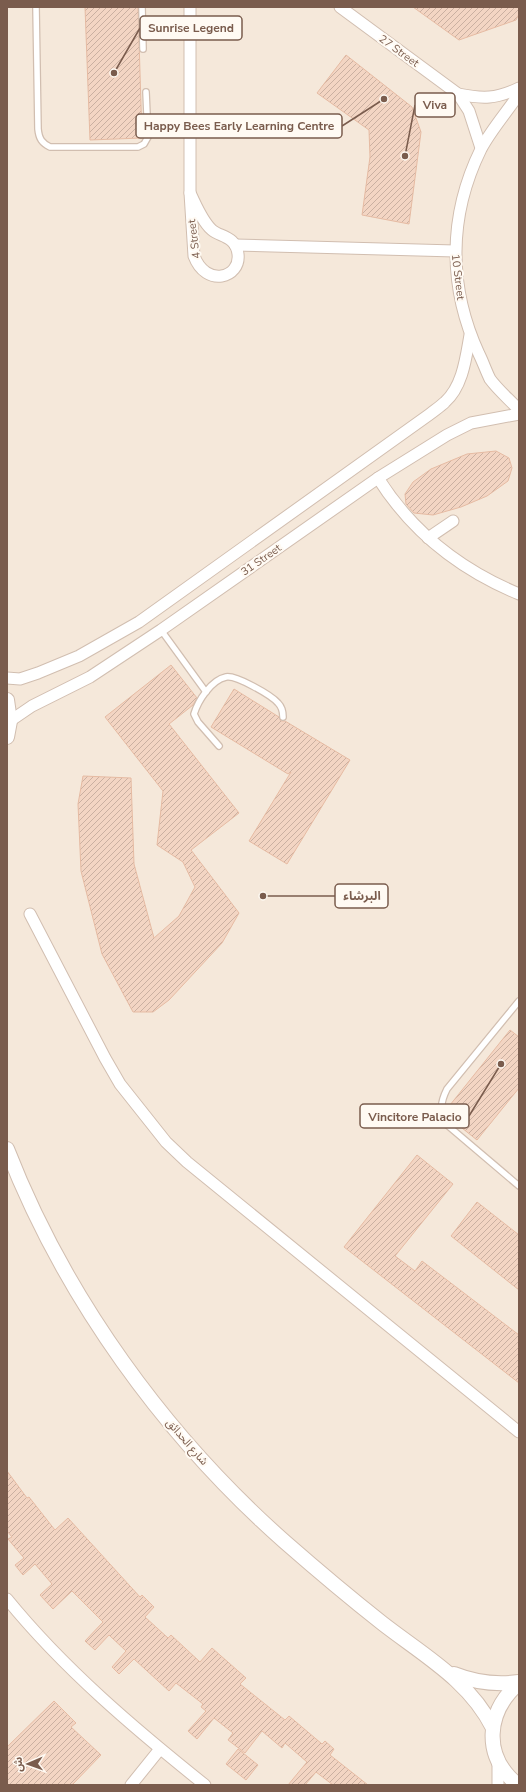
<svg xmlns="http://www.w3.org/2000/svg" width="526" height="1792" viewBox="0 0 526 1792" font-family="'Nunito Sans','Noto Sans Arabic',sans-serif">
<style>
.residential{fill:#f5e8da}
.building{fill:url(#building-hatch);stroke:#e6bba3}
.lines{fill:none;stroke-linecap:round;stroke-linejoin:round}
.service-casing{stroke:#d1beb0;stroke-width:8}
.minor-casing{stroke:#d1beb0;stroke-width:13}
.tertiary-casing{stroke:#d1beb0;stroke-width:16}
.service{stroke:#fff;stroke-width:5.5}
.minor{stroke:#fff;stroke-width:11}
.tertiary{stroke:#fff;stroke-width:14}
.labels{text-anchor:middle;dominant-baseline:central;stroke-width:4;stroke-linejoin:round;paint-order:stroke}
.street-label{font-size:11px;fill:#7a5c4d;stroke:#fffaf3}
.leader{fill:none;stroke:#7a5c4d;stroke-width:1.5}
.callout-dot{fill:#7a5c4d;stroke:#fffaf3;stroke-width:1.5}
.callout{fill:#fffaf3;stroke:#7a5c4d;stroke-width:1.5}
.callout-label{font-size:12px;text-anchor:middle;font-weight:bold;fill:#7a5c4d}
</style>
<defs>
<pattern id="building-hatch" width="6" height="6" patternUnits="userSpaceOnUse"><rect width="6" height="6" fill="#f3d5c3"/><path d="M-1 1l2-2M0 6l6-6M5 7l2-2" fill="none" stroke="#cab0a1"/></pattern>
</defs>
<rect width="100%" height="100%" fill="#fdf6ec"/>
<rect class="residential" x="7" y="7" width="512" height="1778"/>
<g class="building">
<polygon points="85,7 138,7 142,138 90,140"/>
<polygon points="413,7 519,7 519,14 516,20 459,40"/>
<polygon points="346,55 412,107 421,132 409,224 362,215 370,157 369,130 317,93"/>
<polygon points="496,451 509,458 512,468 508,481 487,496 461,507 433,515 414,513 406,504 405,494 413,482 431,469 467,454"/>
<polygon points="171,665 197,698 193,705 169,724 239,813 191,850 239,913 222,943 169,1000 153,1012 133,1012 102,954 81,871 78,804 83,776 131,778 134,864 154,938 179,916 195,887 183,862 157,845 163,791 105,717"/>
<polygon points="234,689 279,717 281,721 285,721 350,760 287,864 249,841 291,772 288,774 211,727"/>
<polygon points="510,1030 519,1037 519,1088 477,1140 447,1116 446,1110"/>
<polygon points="417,1155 453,1184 395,1256 415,1271 422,1261 519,1335 519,1383 344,1247"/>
<polygon points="477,1202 519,1235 519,1290 451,1236"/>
<polygon points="7,1471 27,1498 29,1497 55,1530 68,1518 140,1597 142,1595 154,1607 145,1617 168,1638 171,1635 200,1662 212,1648 246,1678 240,1684 285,1720 289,1716 322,1744 325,1741 334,1749 330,1755 368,1785 333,1785 316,1772 305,1785 288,1785 307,1762 285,1743 282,1748 262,1731 245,1753 228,1740 233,1733 214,1718 197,1739 188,1731 206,1711 201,1707 203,1704 176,1683 169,1691 134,1659 119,1674 112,1667 126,1651 109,1635 95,1650 85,1641 103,1622 72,1591 53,1609 40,1595 52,1584 35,1564 23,1575 15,1565 24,1558 8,1539 12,1537 7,1531"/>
<polygon points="54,1701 76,1723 71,1727 101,1755 72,1785 7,1785 7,1747"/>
<polygon points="238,1749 258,1765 246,1780 226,1764"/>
</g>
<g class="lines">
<g class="service-casing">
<g id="service">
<path d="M 36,7 L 38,129 C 39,139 42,143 50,147 L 138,147 L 144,144 L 148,137 L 146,92"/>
<polyline points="142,7 143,49"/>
<polyline points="161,630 206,692"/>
<path d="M 219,746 L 198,722 L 194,714 C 198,701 211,680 226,677 C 236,675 271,695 278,703 C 282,707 283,712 283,717"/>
<path d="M 519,1001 L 447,1089 C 440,1103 440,1111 446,1124 L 519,1186"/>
</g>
</g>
<g class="minor-casing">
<g id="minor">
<polyline points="190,7 190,193"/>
<polyline points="340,7 458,94 469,111 481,148"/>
<path d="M 458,94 C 483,99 496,99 519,88"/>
<path d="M 519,94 C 507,112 491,130 481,149 C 448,216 448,287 479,354 C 483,362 486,371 490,379 C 498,390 510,400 519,410"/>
<path d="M 190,193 C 196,205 202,221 212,230 C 220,237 236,236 238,254 C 241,278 206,288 194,256 Z"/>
<polyline points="235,245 455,251"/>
<path d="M 378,478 C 412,532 461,570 519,594"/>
<polyline points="428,538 453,521"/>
<path d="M 7,678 L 20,679 L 38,673 L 79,656 L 139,622 L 430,414 C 435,410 441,406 445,402 C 463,386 466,357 470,335"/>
<polyline points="10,721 32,706 90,677 161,630 378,478 447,435 471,423 519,414"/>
<polyline points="30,914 105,1058 120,1084 166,1142 187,1162 519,1432"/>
<path d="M 7,1599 C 64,1669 135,1729 205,1785"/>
<polyline points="498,1760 498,1785"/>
<polyline points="131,1785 160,1749"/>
</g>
</g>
<g class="tertiary-casing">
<g id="tertiary">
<polyline points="7,700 10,721 7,737"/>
<path d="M 7,1149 C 65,1298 165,1436 285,1542 C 317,1570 349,1597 382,1623 C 423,1655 469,1680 493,1728"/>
<path d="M 454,1674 C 474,1682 497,1685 519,1682"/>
<path d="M 518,1785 C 482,1756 486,1712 519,1683"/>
</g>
</g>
<use href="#service" class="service"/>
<use href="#minor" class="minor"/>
<use href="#tertiary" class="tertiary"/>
</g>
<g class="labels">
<g class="street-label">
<text transform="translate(399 51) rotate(36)">27 Street</text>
<text transform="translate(194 239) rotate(-97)">4 Street</text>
<text transform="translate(458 277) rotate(83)">10 Street</text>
<text transform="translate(261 560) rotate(-35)">31 Street</text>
<text transform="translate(187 1442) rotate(49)">شارع الحدائق</text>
</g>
</g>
<path class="leader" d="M114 73L140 28M405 156L415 105M384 99L342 126M263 896L335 896M501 1064L469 1116"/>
<g class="callout-dot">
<circle cx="114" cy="73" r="4"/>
<circle cx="405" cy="156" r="4"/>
<circle cx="384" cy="99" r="4"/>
<circle cx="263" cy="896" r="4"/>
<circle cx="501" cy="1064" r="4"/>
</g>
<g class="callout">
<rect x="140" y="16" width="102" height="24" rx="4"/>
<rect x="415" y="93" width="40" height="24" rx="4"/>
<rect x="136" y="114" width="206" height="24" rx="4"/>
<rect x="335" y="884" width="53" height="24" rx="4"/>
<rect x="360" y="1104" width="109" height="24" rx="4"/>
</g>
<g class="callout-label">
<text x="191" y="32">Sunrise Legend</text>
<text x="435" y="109">Viva</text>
<text x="239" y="130">Happy Bees Early Learning Centre</text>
<text x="362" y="900">البرشاء</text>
<text x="415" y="1121">Vincitore Palacio</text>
</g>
<rect width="526" height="1792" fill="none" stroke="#7a5c4d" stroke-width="16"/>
<g transform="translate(28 1764) rotate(268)" stroke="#fffaf3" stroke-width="3" paint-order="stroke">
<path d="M0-3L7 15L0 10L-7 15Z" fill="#7a5c4d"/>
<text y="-6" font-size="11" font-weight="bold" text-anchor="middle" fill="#7a5c4d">ش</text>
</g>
</svg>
